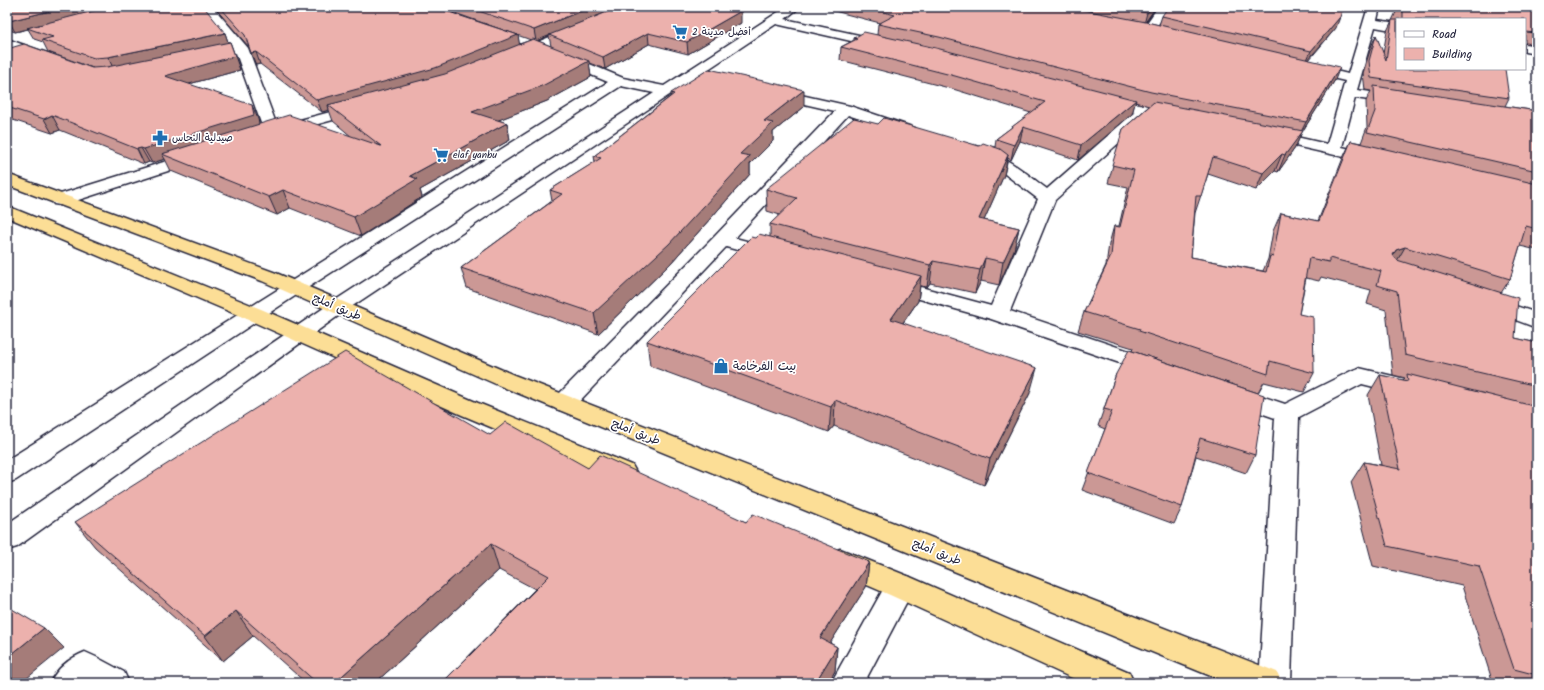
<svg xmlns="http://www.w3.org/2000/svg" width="1544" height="690" viewBox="0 0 1544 690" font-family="Kalam,'Playpen Sans Arabic',sans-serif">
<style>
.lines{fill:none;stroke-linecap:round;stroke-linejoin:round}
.minor-casing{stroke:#22223b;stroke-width:3}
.highway-casing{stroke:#22223b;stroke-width:3}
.minor{fill:#fff;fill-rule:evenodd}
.highway{fill:#fcde96;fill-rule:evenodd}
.wall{fill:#cb9895;stroke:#22223b;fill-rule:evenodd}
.shaded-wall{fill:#a57c79;stroke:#22223b}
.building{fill:#ecb1ad;stroke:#22223b}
.labels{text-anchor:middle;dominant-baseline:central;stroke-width:3.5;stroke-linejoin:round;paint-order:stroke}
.far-poi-label{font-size:10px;fill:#22223b;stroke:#fff;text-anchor:start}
.street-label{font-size:12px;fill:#22223b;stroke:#fff}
.poi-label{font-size:12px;fill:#22223b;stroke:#fff;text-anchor:start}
</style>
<rect width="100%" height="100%" fill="#fff"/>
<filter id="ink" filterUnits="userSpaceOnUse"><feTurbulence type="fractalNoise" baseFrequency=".025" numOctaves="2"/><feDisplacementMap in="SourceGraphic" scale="8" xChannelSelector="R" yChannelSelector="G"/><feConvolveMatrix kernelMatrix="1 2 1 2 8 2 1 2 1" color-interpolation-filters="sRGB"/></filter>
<g filter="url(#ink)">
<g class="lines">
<g class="minor-casing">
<g id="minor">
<polygon points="201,7 213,7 248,48 277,126 361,104 366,105 368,108 366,111 285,133 276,134 275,136 269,138 263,136 261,133 261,123 236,53 205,60 200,59 198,56 200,53 232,46"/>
<polygon points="623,7 639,7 637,10 523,58 513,58 511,55 513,52"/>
<polygon points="786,7 800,7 785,19 882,40 887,41 888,44 887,47 882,48 776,24 345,311 17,547 7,550 7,524 331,303 654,93 621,86 301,292 16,480 7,483 7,460 608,82 558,61 556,58 558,55 568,55 623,78 664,86"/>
<polygon points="1158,7 1170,7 1152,33 1144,33 1142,30"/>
<polygon points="1368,7 1380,7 1377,20 1397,23 1397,31 1375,27 1357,90 1398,96 1403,97 1405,100 1403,103 1398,104 1355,98 1342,147 1381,156 1383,159 1381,162 1375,164 1264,139 1262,136 1264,133 1270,131 1327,144 1345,81 1302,71 1300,68 1302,65 1307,64 1348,74"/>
<polygon points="7,39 50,54 52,57 50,60 45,61 7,47"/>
<polygon points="1525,44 1537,46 1537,54 1525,52"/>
<polygon points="774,89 850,106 915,128 917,131 915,134 909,136 848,115 735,238 778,249 781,253 778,257 771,259 726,247 572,409 564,411 556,409 552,403 556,397 715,236 835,111 769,96 767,93 769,90"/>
<path d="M 1106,96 L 1178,113 L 1181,116 L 1178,119 L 1173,121 L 1150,115 L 1055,200 L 1010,311 L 1162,362 L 1165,367 L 1162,372 L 1154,375 L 1146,372 L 991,319 L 884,289 L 881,285 L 884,281 L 891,279 L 991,306 L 1038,199 L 997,168 L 973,158 L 971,155 L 973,152 C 996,146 1029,176 1047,189 L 1135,112 L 1101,103 L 1099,100 L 1101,97 Z"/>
<polygon points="196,152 202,154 204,157 202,160 66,204 60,205 54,204 51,200 54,196"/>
<polygon points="1488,297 1537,313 1537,328 1481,307 1478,303 1481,299"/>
<polygon points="1359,368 1414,381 1418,387 1414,393 1406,395 1362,384 1299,417 1291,683 1259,683 1275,418 1226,401 1222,395 1226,389 1234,387 1285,404 1351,371"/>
<polygon points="900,574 910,577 915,586 864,683 831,683 890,577"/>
<path d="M 85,652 L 96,657 L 124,672 L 129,683 L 50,683 C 57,668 70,658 85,652 Z"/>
</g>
</g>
<g class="highway-casing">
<g id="highway">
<polygon points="7,174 276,273 514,375 1277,672 1282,683 1228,683 498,385 262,281 7,185"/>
<polygon points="7,206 261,309 478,403 632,465 636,472 632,479 623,482 614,479 462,415 247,319 7,217"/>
<polygon points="840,549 910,577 1129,672 1134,683 1083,683 890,595 830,569 826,561 830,553"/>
</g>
</g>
<use href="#minor" class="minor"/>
<use href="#highway" class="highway"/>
</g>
<g class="wall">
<path d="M 7,7 L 225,33 L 228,42 L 230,42 L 240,70 L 189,84 L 258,119 L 259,125 L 352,137 L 333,121 L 329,110 L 322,112 L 260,64 L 256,65 L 249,47 L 214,7 L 434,7 L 518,35 L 519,44 L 531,40 L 438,7 L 619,7 L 592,18 L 741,23 L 688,54 L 649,44 L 605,69 L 589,63 L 591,77 L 547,101 L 498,120 L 507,123 L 510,140 L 420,190 L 422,197 L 361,236 L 290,208 L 277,215 L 171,171 L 165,159 L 152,163 L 149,162 L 144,164 L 60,130 L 52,133 L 7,118 L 7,49 L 93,68 L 48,52 L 43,42 L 34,39 L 28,29 L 15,32 L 7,29 ZM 549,36 L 551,46 L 538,41 Z"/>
<polygon points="819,7 1156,7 1146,22 1159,25 1162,16 1336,28 1309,60 1335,80 1302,132 1295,148 1278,172 1275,171 1256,190 1208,174 1195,213 1191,257 1263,271 1268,259 1273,231 1281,213 1318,221 1343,158 1351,141 1361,143 1367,127 1366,101 1371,91 1365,90 1363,73 1371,47 1376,35 1383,54 1387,31 1397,10 1537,7 1537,44 1525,43 1525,19 1397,19 1397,69 1509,98 1505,106 1537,111 1537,250 1520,246 1510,279 1501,293 1515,338 1537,343 1537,683 1493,683 1462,586 1373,566 1351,482 1364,462 1381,465 1368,395 1380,375 1403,380 1405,378 1393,375 1386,310 1367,304 1371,290 1321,277 1319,281 1306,278 1299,314 1314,373 1304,392 1264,382 1258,393 1132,351 1133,348 1078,331 1084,312 1106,265 1109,244 1114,226 1119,226 1128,187 1108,183 1123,129 1149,106 1135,102 1132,114 1078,160 1020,141 1011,160 1008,158 1004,175 984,220 1019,228 1014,250 999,285 981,281 975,293 930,283 927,287 920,286 918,301 903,323 1030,393 984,485 834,426 829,432 650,366 647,341 755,238 770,237 770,224 780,215 767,211 766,189 878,124 979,146 995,147 996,139 1031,113 953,89 840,60 841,47 854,40 854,38 877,35 878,24 880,23"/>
<polygon points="671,93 804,107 773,132 773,141 750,164 750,174 670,264 598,334 467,288 461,268 552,201 550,190 595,162 594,156 671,96"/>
<polygon points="1116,374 1255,455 1246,473 1196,456 1182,507 1174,524 1082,490 1105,429 1098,426"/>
<polygon points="490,435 746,522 869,562 866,587 830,643 837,647 835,671 828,683 442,683 535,589 499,570 375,683 306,683 253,636 223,661 95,547 75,522"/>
</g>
<g class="shaded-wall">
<polygon points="66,7 116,7 27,28 28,29 15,32 9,21"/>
<polygon points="591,7 619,7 536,41 534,30"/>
<polygon points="1152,7 1156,7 1144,24 1147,13"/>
<polygon points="741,11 741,23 688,54 687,42"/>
<polygon points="1340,17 1336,28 1306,62 1311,51"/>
<polygon points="225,33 229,45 114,70 108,57"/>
<polygon points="648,33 649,44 605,69 603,57"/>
<polygon points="518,35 520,47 439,81 328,105 329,110 322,112 317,100"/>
<polygon points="230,42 240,70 171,89 165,76"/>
<polygon points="256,52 260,64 256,65 251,53"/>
<polygon points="589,61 591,77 547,101 476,129 472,112"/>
<polygon points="1340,67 1335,80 1302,132 1295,148 1278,172 1285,155 1300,134 1306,122"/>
<polygon points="804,90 804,107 773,132 773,141 750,164 750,174 670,264 598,334 594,313 740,154 764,121"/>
<polygon points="1136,100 1132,114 1078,160 1081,145"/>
<polygon points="252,105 258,119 260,129 162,154 165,159 152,163 144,149"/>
<polygon points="52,115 60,130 52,133 44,119"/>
<polygon points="507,123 510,140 420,190 422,197 361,236 354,217 410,176"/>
<polygon points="1023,127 1020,141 1011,160 1014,145"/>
<polygon points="141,148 149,162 144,164 137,149"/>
<polygon points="1282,154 1275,171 1256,190 1263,173"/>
<polygon points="1008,155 1004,175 975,241 979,219"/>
<polygon points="283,190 290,208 277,215 269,197"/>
<polygon points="1019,228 1014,250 999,285 1003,262"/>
<polygon points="1405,247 1394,266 1386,268 1396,250"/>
<polygon points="985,258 981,281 975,293 980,270"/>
<polygon points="933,261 930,283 927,287 930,265"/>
<polygon points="921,276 918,301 888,344 891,319"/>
<polygon points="1037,368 1030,393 984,485 990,459"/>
<polygon points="835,400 834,426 829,432 831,407"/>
<polygon points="491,544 499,570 375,683 334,683"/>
<polygon points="869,562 866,587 818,662 820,638"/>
<polygon points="236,611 253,636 223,661 205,636"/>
<polygon points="44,628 64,648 21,683 7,683 7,658"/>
<polygon points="837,647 835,671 828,683 815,683"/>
<polygon points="724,678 725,683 720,683"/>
</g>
<g class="building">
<polygon points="7,7 66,7 9,21 7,20"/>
<polygon points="109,7 204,7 225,33 108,57 94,58 42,40 53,37 27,28"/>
<polygon points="220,7 434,7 518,35 435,68 317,100 256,52 251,53 245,35"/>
<polygon points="467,7 591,7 534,30"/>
<polygon points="620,7 717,7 741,11 687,42 648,33 603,57 549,35"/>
<polygon points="865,7 1068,7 1151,23 1340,67 1306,122 1151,92 939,37 878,24 895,15"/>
<polygon points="1116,7 1152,7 1147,13"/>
<polygon points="1168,7 1343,7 1340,17 1311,51 1162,16"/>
<polygon points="1399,7 1537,7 1537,33 1525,32 1525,19 1403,19 1403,11 1397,10"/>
<polygon points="1392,20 1397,20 1397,69 1505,69 1509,98 1371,78 1369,61 1376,35 1386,60"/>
<polygon points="864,32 936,48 1136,100 1081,145 1023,127 1014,145 996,139 1045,102 955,76 841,47 857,39 854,38"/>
<polygon points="533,39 589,61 544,85 472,112 507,123 410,176 417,179 354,217 283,190 269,197 162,154 289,115 381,146 328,105 445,74"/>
<polygon points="230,42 235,56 165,76 252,105 254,115 144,149 141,148 137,149 52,115 44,119 7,107 7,49 24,44 92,68 107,67"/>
<polygon points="709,69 804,90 764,121 773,123 740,154 750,156 669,244 594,313 461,268 562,194 550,190 601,158 594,156 674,94 671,93"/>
<polygon points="1374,86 1537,111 1537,171 1367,132 1375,111"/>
<polygon points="1154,102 1303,131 1285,155 1282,154 1263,173 1213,157 1201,196 1196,196 1191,257 1266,272 1270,256 1273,257 1281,213 1319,221 1351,141 1537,184 1537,229 1526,226 1510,279 1405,247 1396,250 1393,255 1397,260 1518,298 1515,338 1537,343 1537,386 1405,355 1397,291 1377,285 1381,271 1329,258 1329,262 1309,258 1299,314 1313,317 1314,373 1270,361 1268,374 1139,331 1140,329 1084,312 1111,256 1114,226 1120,227 1134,170 1112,165 1123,129"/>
<polygon points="854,118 878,124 884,118 979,146 983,143 1000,149 1008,155 979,219 1019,228 1003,262 985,258 980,270 933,261 930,265 770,224 797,198 766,189"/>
<polygon points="759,234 921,276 891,319 1037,368 990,459 835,400 831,407 647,341 751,237 755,238"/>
<polygon points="1129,350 1264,395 1255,455 1200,438 1182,507 1088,473 1112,411 1104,409 1116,374"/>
<polygon points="345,352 490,435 506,422 588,468 600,455 746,522 753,514 869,562 820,638 837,647 815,683 733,683 724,678 720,683 442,683 549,576 491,544 334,683 317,683 236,611 205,636 75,522"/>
<polygon points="1407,374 1537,407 1537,675 1514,669 1479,566 1387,546 1364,462 1400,469 1380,375 1408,381"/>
<polygon points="7,606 44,628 7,658"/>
</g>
</g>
<defs>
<g id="supermarket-bare" transform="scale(1.2)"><path d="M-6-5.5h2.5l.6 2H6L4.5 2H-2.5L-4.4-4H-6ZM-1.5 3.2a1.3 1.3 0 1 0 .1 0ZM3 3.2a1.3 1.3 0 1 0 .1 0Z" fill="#1f6fb2" stroke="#fff" stroke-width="2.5" paint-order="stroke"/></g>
<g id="pharmacy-bare" transform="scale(1.2)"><path d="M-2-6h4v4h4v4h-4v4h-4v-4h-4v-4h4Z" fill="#1f6fb2" stroke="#fff" stroke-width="2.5" paint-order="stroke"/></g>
<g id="shop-bare" transform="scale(1.2)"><path d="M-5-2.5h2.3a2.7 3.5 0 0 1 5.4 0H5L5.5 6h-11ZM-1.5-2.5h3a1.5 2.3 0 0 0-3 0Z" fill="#1f6fb2" stroke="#fff" stroke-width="2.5" paint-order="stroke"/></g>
</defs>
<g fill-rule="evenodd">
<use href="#supermarket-bare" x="680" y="32"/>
<use href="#pharmacy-bare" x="160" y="138"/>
<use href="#supermarket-bare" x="441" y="155"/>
<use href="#shop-bare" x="721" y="366"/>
</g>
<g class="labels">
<g class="far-poi-label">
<text x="692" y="32">2 أفضل مدينة</text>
<text x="172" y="138">صيدلية النحاس</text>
<text x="453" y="155">elaf yanbu</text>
</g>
<g class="street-label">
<text transform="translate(337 307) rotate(23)">طريق أملج</text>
<text transform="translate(636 432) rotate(22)">طريق أملج</text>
<text transform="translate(937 552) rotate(22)">طريق أملج</text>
</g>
<g class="poi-label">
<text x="733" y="366">بيت الفرخامة</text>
</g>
</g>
<rect width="1544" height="690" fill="none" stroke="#fff" stroke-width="24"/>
<rect x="12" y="12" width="1520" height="666" fill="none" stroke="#22223b" stroke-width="1.5" filter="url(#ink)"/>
<rect x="1396" y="18" width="130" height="52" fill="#ffffff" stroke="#a7a7b1"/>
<rect x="1404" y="31" width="20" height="6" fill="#ffffff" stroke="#a7a7b1"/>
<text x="1432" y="38" font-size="12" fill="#22223b">Road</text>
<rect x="1404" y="48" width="20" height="12" fill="#ecb1ad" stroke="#a7a7b1"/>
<text x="1432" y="58" font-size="12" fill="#22223b">Building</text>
</svg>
